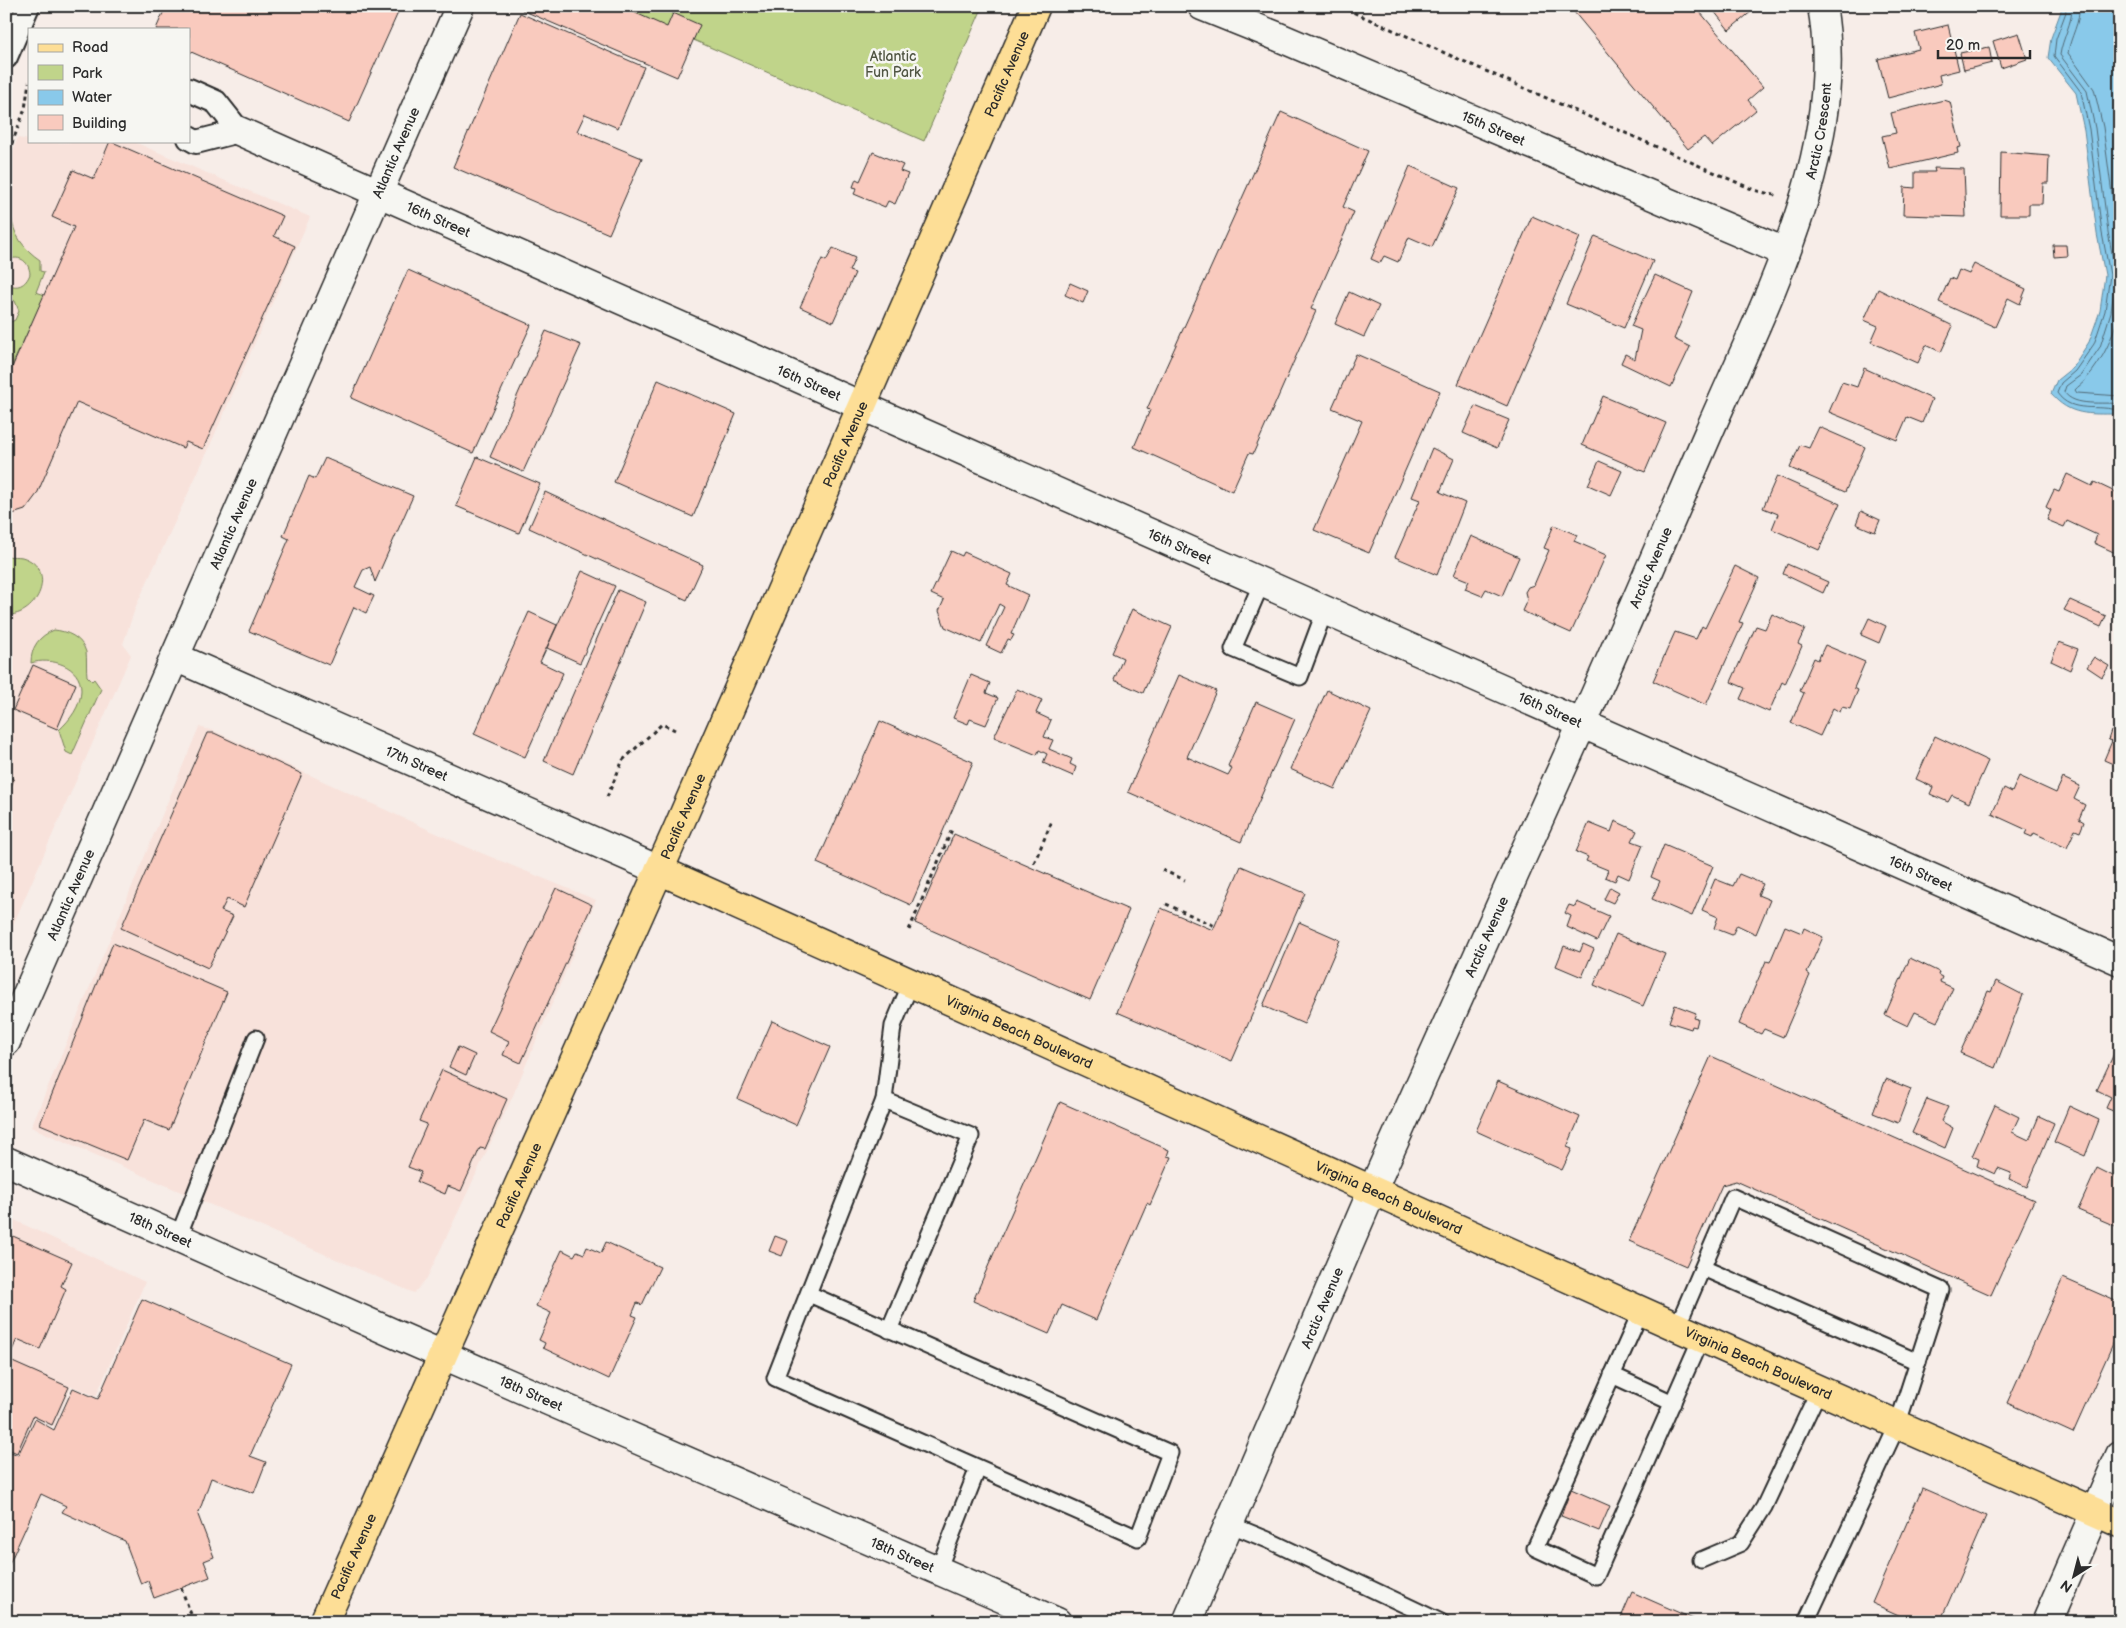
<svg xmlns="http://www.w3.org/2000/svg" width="2126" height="1628" viewBox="0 0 2126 1628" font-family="'Balsamiq Sans',sans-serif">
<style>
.built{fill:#f8e2db}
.green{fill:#c0d48a;stroke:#76805a}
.water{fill:#89c9ea;stroke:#638a9e}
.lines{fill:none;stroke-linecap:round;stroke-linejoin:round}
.shore{stroke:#516a77;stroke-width:1}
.building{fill:#f9cabe;stroke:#2b2b2b}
.service-casing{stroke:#2b2b2b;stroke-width:19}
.pedestrian-casing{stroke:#2b2b2b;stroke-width:26}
.minor-casing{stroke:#2b2b2b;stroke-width:31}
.tertiary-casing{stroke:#2b2b2b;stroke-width:31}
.secondary-casing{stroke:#2b2b2b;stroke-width:31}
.primary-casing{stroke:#2b2b2b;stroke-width:31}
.trunk-casing{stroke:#2b2b2b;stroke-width:31}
.path{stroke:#2b2b2b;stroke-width:3;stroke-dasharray:4 4;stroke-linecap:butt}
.service{stroke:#f6f6f2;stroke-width:15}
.pedestrian{stroke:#f6f6f2;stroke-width:22}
.minor{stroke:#f6f6f2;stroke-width:28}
.tertiary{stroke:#f6f6f2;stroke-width:28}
.secondary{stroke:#f6f6f2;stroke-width:28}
.primary{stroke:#fdde96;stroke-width:28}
.trunk{stroke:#fdde96;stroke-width:28}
.labels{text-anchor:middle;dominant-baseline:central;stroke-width:5;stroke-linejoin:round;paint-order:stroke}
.park-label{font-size:14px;fill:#505543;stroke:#f6f6f2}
.street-label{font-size:14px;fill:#2b2b2b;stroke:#f6f6f2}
</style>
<rect width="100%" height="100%" fill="#f7ede8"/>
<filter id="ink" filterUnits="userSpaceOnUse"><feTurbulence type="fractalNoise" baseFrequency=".02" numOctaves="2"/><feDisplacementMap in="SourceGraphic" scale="10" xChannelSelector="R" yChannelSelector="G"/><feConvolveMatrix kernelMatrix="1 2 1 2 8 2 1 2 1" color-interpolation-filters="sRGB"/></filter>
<g filter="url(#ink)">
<g class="built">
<polygon points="18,138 45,143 132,141 310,217 204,459 136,606 123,644 131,655 6,941 6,166"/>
<polygon points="199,727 214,731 462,845 596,900 511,1100 427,1278 414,1293 31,1127"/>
<polygon points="6,1216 145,1282 96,1396 71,1386 54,1427 34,1418 18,1454 6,1449"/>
</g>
<g class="green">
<polygon points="616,6 983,6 924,141"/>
<path d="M 6,192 C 12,199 10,207 11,215 C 13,235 24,249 40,260 L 40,271 L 44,272 L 36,292 L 45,295 L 6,378 L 6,324 L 15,320 L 19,311 L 15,301 L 6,298 L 6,283 C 17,290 26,285 30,274 C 29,260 18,254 6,261 L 6,249 L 11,241 L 6,228 Z"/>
<path d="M 6,556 C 11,557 18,556 22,557 C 59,568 38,617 6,615 Z"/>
<path d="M 54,630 C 66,631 82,637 86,652 C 87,659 86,669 87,676 L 92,681 L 94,679 L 101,689 L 72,755 L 66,752 L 59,730 C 70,720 81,706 81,690 C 81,665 50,657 31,663 C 31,647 39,636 54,630 Z"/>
</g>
<path class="water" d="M 2060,6 L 2120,6 L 2120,418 L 2116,414 C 2089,414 2070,416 2051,394 L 2057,380 L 2072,368 L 2089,342 L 2100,311 L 2105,275 L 2097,234 L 2084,130 L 2076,93 L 2048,58 L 2051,38 L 2061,11 Z"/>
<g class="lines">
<g class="shore">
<path d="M 2065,6 L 2066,12 L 2056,39 L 2054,56 L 2081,92 L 2089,129 L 2102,233 L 2110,275 L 2105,311 L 2094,344 L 2075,371 L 2061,383 L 2057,393 C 2072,415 2098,403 2120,411"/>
<path d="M 2072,6 C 2073,22 2062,39 2060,55 L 2087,91 L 2095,128 L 2108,232 L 2116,275 L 2111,312 L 2100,347 L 2081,375 L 2066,386 L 2064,392 C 2075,408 2103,401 2120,404"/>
<path d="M 2079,6 C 2081,22 2070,37 2068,53 L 2094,89 L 2103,127 L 2120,254"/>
<path d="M 2120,305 C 2116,332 2104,359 2086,379 C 2083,384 2078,386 2075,390 L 2077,393 L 2120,396"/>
</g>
</g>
<g class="building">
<polygon points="166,6 401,6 349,122 189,51 189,29 156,29"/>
<polygon points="524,6 620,6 667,27 673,13 700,25 677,77 522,10"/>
<polygon points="1569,6 1695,6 1763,87 1748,100 1756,110 1712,146 1704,137 1688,149"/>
<polygon points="1710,6 1758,6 1729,30"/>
<polygon points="520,13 644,67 618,128 585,114 577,131 642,158 609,234 453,167"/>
<polygon points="1948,25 1959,70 1939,75 1941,84 1888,98 1878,59 1919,49 1915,33"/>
<polygon points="2019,33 2027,59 2001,68 1993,41"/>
<polygon points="1989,47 1992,63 1964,70 1960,53"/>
<polygon points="1944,100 1950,102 1961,147 1957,148 1958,153 1890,169 1882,136 1896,133 1891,113"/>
<polygon points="1281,112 1368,151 1343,207 1354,212 1311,309 1316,311 1253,454 1249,453 1232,491 1134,447 1150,410 1147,409"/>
<polygon points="110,141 283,216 274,236 295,246 203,449 186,442 183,448 77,402 37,494 25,510 6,516 6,381 74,227 52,217 73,170 94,179"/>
<polygon points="873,152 903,165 900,171 908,174 895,204 888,201 885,207 854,194 857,188 853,187 856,179 860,181"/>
<polygon points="2001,152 2049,156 2048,183 2043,183 2042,204 2029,204 2029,215 2000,215"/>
<polygon points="1410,166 1459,188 1432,247 1409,237 1398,262 1384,256 1380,263 1371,259"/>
<polygon points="1934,168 1964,169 1966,217 1903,215 1904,187 1915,188 1915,172 1935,172"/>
<polygon points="1532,216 1580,237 1507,406 1458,384"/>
<polygon points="1595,236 1653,261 1624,328 1566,304"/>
<polygon points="2053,245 2066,245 2067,256 2054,257"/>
<polygon points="833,248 855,258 849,271 855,273 833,322 800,307 822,259 826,261"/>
<polygon points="1974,264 2026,289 2020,304 2008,298 1995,327 1939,302 1950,278 1955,280 1959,270 1969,274"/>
<polygon points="408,270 531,325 473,453 351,398"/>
<polygon points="1655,275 1693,292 1674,339 1690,347 1671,387 1621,363 1625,354 1635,359 1641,330 1631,326"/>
<polygon points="1070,283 1088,291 1083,303 1065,295"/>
<polygon points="1878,289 1953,326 1941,352 1926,345 1918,363 1871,342 1878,326 1864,320"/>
<polygon points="1349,292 1379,306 1364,337 1335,324"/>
<polygon points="546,331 581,345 523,472 490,457"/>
<polygon points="1356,354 1440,391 1369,553 1314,530 1362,421 1332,408"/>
<polygon points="1864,368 1932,399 1922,423 1907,417 1897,440 1829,412 1842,382 1857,387"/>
<polygon points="658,380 736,414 693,517 614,482"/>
<polygon points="1603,396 1666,423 1645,472 1582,445"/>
<polygon points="1475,406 1509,420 1497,448 1463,433"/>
<polygon points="1819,427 1865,447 1845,492 1790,468 1800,445 1809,448"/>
<polygon points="1432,448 1454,459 1440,492 1465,503 1437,575 1395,557 1420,500 1412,497"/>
<polygon points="477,457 540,484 519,533 456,506"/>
<polygon points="325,458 413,496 375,582 370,567 363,570 355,587 374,596 366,613 354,607 329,665 249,631 289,539 283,536 309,476 315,479"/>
<polygon points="1599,461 1622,471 1611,495 1588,485"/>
<polygon points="2067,474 2092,486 2094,482 2115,492 2117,488 2120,489 2120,555 2094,543 2097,535 2067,521 2064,527 2047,520 2051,510 2046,507 2054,490 2059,492"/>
<polygon points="1777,476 1840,504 1819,550 1772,529 1778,514 1763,508"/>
<polygon points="545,492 703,565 687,600 529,528"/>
<polygon points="1861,511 1880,520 1875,532 1856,524"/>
<polygon points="1554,525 1577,535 1574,541 1606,555 1571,633 1522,611 1527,600 1525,592 1528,587 1534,585 1549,550 1544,548"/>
<polygon points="1471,536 1519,557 1502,596 1486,589 1482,596 1465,589 1469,581 1454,575"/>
<polygon points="951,551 962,556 964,552 1012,574 1007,585 1028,595 1011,634 1014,635 1011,640 1008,639 1001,653 986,646 1004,607 999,604 981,643 945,627 939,611 944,600 931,594"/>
<polygon points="1787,564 1828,582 1823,593 1783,574"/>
<polygon points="1735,566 1759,578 1739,622 1743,623 1706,705 1653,681 1675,632 1696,639 1702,626 1705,628"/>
<polygon points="582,571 615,586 580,663 547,648"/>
<polygon points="618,590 646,602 573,774 544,761"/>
<polygon points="2070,600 2106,616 2101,627 2064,610"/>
<polygon points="1132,609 1172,627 1143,693 1114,680 1123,658 1112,653"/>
<polygon points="529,612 557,625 540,662 563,673 525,757 474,734"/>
<polygon points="1772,614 1805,629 1798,644 1802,646 1785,684 1782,682 1769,712 1740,699 1745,688 1731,682 1756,626 1765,629"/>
<polygon points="1869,618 1886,626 1879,643 1861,635"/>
<polygon points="2059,642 2078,649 2070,670 2051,661"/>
<polygon points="1825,645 1865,662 1854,688 1858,690 1850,709 1842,707 1840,712 1833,708 1820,736 1791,723 1804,693 1800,691 1814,658 1818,660"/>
<polygon points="2094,657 2109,666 2102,677 2087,667"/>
<polygon points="33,665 76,684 57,729 13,710"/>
<polygon points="971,675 990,683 986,693 998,698 986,725 970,719 968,724 953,718"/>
<polygon points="1179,675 1216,691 1187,757 1228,775 1232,768 1228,766 1256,702 1295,719 1241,842 1128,792"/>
<polygon points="1017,689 1042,700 1036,713 1051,720 1044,737 1053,740 1049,749 1072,759 1070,764 1076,767 1073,776 1043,763 1047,754 1039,750 1037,755 994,737"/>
<polygon points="1327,690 1371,711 1335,789 1290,769"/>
<polygon points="880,721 973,762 911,905 817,863"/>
<polygon points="2111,731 2120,734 2120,767 2104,760 2112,741 2108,740"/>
<polygon points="207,733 214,733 302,774 244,907 227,899 221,911 233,916 208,968 121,928"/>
<polygon points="1935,736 1988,761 1969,803 1952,795 1948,802 1930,794 1933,787 1916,779"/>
<polygon points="6,776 14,779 10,789 6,787"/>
<polygon points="2019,776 2056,793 2063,778 2080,786 2074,799 2085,805 2079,819 2084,822 2080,832 2075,830 2067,848 2034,833 2032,837 2025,834 2027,830 1992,814 2004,788 2012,792"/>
<polygon points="1615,821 1637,831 1632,841 1643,845 1629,879 1618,874 1615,881 1605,877 1608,870 1586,861 1588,857 1576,852 1589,823 1611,832"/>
<polygon points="954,834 1129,910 1090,1000 915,923"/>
<polygon points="1664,845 1713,866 1692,916 1652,899 1660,881 1651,877"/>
<polygon points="1241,866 1305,893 1232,1061 1117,1012 1161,908 1213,930"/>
<polygon points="1739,874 1763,884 1758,895 1770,900 1756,934 1737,925 1732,935 1714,928 1718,917 1702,910 1715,879 1733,886"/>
<polygon points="1610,887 1619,892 1613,903 1604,899"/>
<polygon points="556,888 592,905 521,1063 503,1055 509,1041 489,1031"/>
<polygon points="1577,902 1609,916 1597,941 1567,927 1571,916 1565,913 1569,905 1575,907"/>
<polygon points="1299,922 1340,940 1304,1024 1263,1006"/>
<polygon points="1785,926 1802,933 1804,928 1823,937 1807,973 1810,975 1783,1037 1764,1029 1761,1034 1739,1024 1766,961 1770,962"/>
<polygon points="1616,934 1665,954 1643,1006 1594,985"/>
<polygon points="113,943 227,992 169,1130 144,1120 127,1160 40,1124"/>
<polygon points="1583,944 1594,949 1582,977 1556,966 1564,946 1580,952"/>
<polygon points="1910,958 1939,972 1938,975 1942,977 1940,982 1953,988 1937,1022 1915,1012 1908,1026 1885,1015"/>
<polygon points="1996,981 2023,995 1995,1068 1960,1053 1988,991 1991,992"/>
<polygon points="1675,1005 1696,1013 1694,1018 1698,1019 1696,1027 1692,1026 1691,1029 1669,1022"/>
<polygon points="772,1021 830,1047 796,1125 738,1099"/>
<polygon points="2120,1041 2120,1114 2106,1108 2111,1097 2097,1090"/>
<polygon points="458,1047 475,1055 466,1075 449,1067"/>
<polygon points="1711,1056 2034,1200 1991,1295 1736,1181 1722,1185 1686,1266 1629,1241"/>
<polygon points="442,1070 507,1099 485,1149 480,1148 461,1191 448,1186 445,1194 417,1182 421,1172 408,1167 427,1124 419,1121"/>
<polygon points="1886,1079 1911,1089 1898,1123 1873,1113"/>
<polygon points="1498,1081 1580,1117 1567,1147 1572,1149 1562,1170 1476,1131"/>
<polygon points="1927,1099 1948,1107 1941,1121 1953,1128 1945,1148 1912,1133"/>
<polygon points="1060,1102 1169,1150 1167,1156 1171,1157 1150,1205 1147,1203 1096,1320 1062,1305 1049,1334 973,1301"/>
<polygon points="1995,1105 2019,1117 2012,1132 2029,1140 2039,1116 2054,1123 2027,1187 2009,1179 2011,1173 1998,1168 1995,1174 1977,1166 1979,1159 1972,1156"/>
<polygon points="2069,1106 2099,1120 2085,1156 2054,1142"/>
<polygon points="2120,1167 2120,1228 2078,1210 2097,1168 2115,1177"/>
<polygon points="6,1233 72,1262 61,1286 66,1289 40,1349 17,1339 8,1360 69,1387 52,1425 33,1416 17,1453 6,1448"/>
<polygon points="775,1236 788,1241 782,1256 769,1251"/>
<polygon points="606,1242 660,1267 642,1305 637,1303 632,1315 637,1317 609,1379 543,1348 545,1343 539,1340 551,1313 536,1306 562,1250 574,1256 577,1251 584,1254 587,1247 601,1253"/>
<polygon points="2063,1278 2120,1303 2120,1328 2073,1433 2007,1403"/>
<polygon points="142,1299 291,1364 250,1456 266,1462 254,1493 211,1478 198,1515 214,1557 204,1561 210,1577 154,1598 148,1581 141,1584 125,1541 62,1512 66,1506 41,1494 6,1571 6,1450 18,1455 35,1419 54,1430 73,1388 98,1399"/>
<polygon points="1922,1488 1986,1516 1940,1622 1914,1622 1872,1603"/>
<polygon points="1571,1489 1610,1506 1599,1531 1561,1516"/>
<polygon points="1632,1592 1700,1622 1619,1622"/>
</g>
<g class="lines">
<g class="service-casing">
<g id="service">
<polyline points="1262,582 1233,649 1300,677 1325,610"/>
<polyline points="884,1100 971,1136 889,1330"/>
<polyline points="178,1237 256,1038"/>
<polyline points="1703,1268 1918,1362"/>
<polyline points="809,1294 1170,1453 1138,1538 775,1378 884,1100 893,1026 911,983"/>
<polyline points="1641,1311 1535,1548 1596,1576 1701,1338"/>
<polyline points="1677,1327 1733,1197 1941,1290 1897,1426 1806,1622"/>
<polyline points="1612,1375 1673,1403"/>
<polyline points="1229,1524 1268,1540 1441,1622"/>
<polyline points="1701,1560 1741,1543 1764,1507 1819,1390"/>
<polyline points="938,1570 978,1468"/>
</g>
</g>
<g class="pedestrian-casing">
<g id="pedestrian">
<polyline points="6,57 28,6"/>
<polyline points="189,90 216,102 239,131 196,142 189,138"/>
</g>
</g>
<g class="minor-casing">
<g id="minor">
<path id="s1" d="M 1202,6 L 1274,35 L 1785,252"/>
<polyline points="239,131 379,193"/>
<path id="s2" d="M 1582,724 C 1625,628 1666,531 1708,434 C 1763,306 1848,150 1822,6"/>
<path id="s3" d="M 6,1161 L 404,1338 L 1057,1622"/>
</g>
</g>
<g class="tertiary-casing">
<g id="tertiary">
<path id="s4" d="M 379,193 L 2120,961"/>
<path id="s5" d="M 1187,1622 L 1372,1191 L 1582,724"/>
<polyline points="2047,1622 2120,1455"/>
</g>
</g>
<g class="secondary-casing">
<g id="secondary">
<path id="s6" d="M 175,657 L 659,870"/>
<path id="s7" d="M 6,1042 L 460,6"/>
</g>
</g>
<g class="primary-casing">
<g id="primary">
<path id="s8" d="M 659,870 L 1677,1327 L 2120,1523"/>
</g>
</g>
<g class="trunk-casing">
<g id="trunk">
<path id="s9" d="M 324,1622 L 677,830 L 1036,6"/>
</g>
</g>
<g class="path">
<polyline points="1339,6 1754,190 1774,195 1774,194"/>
<polyline points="6,159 25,109 29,82"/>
<polyline points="607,797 623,760 662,724 675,730"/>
<polyline points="1034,863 1052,821"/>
<polyline points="1162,870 1185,880"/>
<polyline points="1166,904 1215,926"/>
<polyline points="909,930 953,827"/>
<polyline points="181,1588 194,1622"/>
</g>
<use href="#service" class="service"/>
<use href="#pedestrian" class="pedestrian"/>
<use href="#minor" class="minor"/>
<use href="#tertiary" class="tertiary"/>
<use href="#secondary" class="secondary"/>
<use href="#primary" class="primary"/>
<use href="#trunk" class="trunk"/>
</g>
</g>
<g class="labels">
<g class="park-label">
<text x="893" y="56">Atlantic<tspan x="893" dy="16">Fun Park</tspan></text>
</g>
<g class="street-label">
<text stroke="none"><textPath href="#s9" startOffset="1692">Pacific Avenue</textPath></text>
<text stroke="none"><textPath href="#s1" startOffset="316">15th Street</textPath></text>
<text stroke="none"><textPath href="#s2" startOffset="640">Arctic Crescent</textPath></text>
<text stroke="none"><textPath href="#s7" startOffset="971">Atlantic Avenue</textPath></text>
<text stroke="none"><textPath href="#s4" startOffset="65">16th Street</textPath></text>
<text stroke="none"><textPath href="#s4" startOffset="470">16th Street</textPath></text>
<text stroke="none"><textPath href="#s9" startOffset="1288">Pacific Avenue</textPath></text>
<text stroke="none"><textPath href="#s7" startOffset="566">Atlantic Avenue</textPath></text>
<text stroke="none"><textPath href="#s4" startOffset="875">16th Street</textPath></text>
<text stroke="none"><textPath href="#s2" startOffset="171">Arctic Avenue</textPath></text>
<text stroke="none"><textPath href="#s4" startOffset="1280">16th Street</textPath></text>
<text stroke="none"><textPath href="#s6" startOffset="264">17th Street</textPath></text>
<text stroke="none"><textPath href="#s9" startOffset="882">Pacific Avenue</textPath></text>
<text stroke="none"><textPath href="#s4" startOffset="1685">16th Street</textPath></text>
<text stroke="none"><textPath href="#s7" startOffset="161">Atlantic Avenue</textPath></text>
<text stroke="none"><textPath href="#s5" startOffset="748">Arctic Avenue</textPath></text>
<text stroke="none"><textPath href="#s8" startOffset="395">Virginia Beach Boulevard</textPath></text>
<text stroke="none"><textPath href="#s9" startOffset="478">Pacific Avenue</textPath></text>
<text stroke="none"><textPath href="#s8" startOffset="800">Virginia Beach Boulevard</textPath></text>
<text stroke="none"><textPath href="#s3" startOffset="169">18th Street</textPath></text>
<text stroke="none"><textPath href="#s5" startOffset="342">Arctic Avenue</textPath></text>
<text stroke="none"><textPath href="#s8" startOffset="1205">Virginia Beach Boulevard</textPath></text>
<text stroke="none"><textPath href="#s3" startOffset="574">18th Street</textPath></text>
<text stroke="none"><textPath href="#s9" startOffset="72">Pacific Avenue</textPath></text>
<text stroke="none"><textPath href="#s3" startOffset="979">18th Street</textPath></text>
</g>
</g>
<rect width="2126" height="1628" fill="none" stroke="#f6f6f2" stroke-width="25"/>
<rect x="12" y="12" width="2101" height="1603" fill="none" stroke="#2b2b2b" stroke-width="2" filter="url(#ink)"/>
<rect x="28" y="28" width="162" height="115" fill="#f6f6f2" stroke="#a5a5a2"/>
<rect x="38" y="44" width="25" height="8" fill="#fdde96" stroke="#a5a5a2"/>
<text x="72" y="52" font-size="15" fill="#2b2b2b">Road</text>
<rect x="38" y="65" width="25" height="15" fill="#c0d48a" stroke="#a5a5a2"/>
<text x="72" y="78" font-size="15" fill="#2b2b2b">Park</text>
<rect x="38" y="90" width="25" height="15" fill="#89c9ea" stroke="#a5a5a2"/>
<text x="72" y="102" font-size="15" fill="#2b2b2b">Water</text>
<rect x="38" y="115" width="25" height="15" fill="#f9cabe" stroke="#a5a5a2"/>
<text x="72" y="128" font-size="15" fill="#2b2b2b">Building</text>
<g transform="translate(2074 1576) rotate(216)" stroke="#f6f6f2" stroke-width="4" paint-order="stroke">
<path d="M0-4L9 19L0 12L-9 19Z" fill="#2b2b2b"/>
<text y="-8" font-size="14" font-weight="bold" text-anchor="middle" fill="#2b2b2b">N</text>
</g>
<path d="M1938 50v8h92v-8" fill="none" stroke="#2b2b2b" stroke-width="2.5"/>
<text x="1946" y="50" font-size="15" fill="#2b2b2b" stroke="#f6f6f2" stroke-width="4" paint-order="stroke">20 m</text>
</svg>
